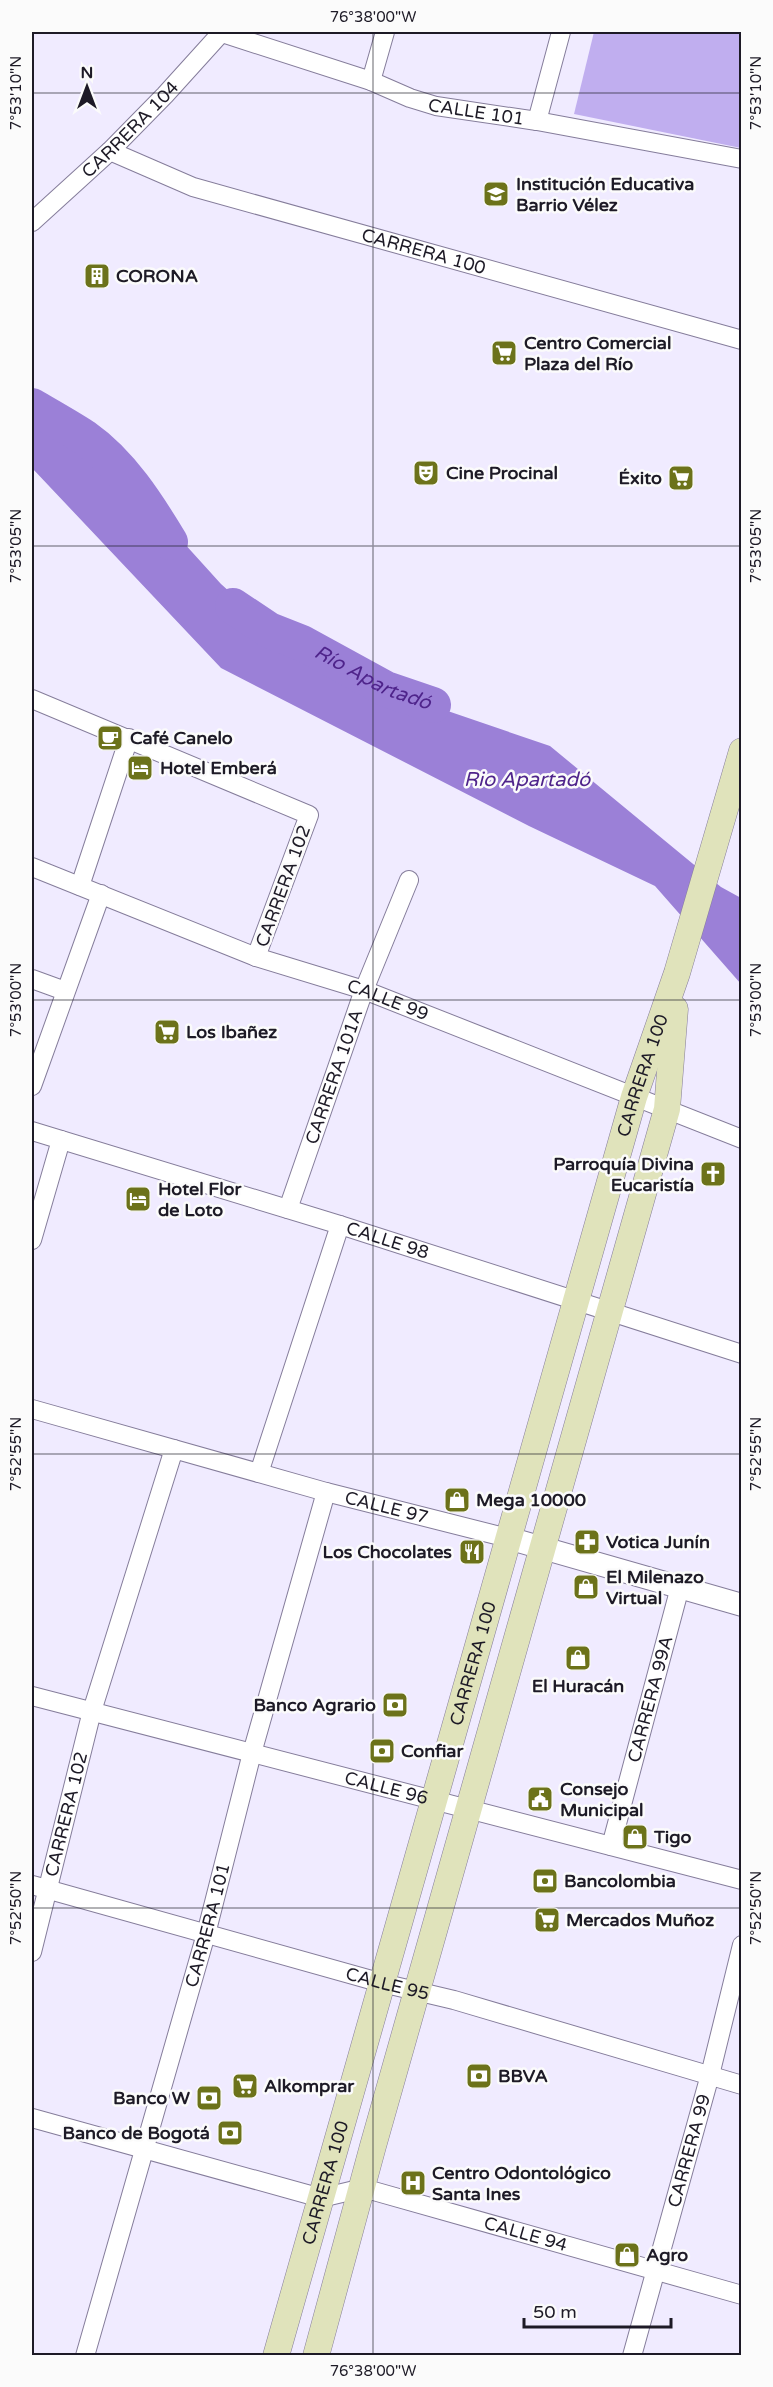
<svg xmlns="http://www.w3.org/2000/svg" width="773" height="2387" viewBox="0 0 773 2387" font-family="'Varela Round',sans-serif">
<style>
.green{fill:#c0aeef}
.water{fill:#9b80d7}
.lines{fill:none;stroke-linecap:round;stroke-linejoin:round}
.river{stroke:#9b80d7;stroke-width:36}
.minor-casing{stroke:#857d9b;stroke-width:20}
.tertiary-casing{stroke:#857d9b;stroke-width:24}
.secondary-casing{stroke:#857d9b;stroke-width:27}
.minor{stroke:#fff;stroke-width:18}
.tertiary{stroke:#fff;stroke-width:22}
.secondary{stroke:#e0e3bb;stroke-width:26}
.ticks{fill:none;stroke:#1d1a26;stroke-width:1.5;stroke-opacity:0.45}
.labels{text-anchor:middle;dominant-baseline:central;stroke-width:5;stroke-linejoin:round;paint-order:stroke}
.street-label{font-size:18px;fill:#1d1a26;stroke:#fbfbfb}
.poi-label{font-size:18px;font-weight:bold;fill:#1d1a26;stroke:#fbfbfb;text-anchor:start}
.water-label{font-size:20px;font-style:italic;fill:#4f248b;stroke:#fbfbfb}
.neatline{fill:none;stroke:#1d1a26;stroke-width:2}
.ticks-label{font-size:15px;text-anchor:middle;fill:#1d1a26}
</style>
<rect width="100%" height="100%" fill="#f0ebff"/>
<polygon class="green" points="594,32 741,32 741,148 574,114"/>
<polygon class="water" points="32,395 144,499 221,584 310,664 550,746 721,887 741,898 741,984 655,886 529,826 221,668 32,468"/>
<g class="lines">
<g class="river">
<path d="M 32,406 C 49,416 67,426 84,437 C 121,463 147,504 170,542"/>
<path id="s1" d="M 233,606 L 269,630 L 302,643 L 386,689 L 433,705"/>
</g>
<g class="minor-casing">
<g id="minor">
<path id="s2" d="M 219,32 L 371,81 L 410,98 L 436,106 L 537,121 L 742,159"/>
<polyline points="371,81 385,32"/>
<polyline points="537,121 561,32"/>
<path id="s3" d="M 110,151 L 193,187 L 742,340"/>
<path id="s4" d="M 32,222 L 110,151 L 165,95 L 222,32"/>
<polyline points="32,699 309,815 256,957"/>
<path id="s5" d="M 32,867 L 256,957 L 364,990 L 742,1139"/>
<polyline points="80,886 129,738"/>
<polyline points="32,979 65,991"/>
<polyline points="32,1086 101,894"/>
<path id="s6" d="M 32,1131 L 340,1225 L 742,1354"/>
<path id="s7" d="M 288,1209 L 364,990 L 409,880"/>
<polyline points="32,1240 61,1140"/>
<path id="s8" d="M 32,1409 L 326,1492 L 508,1538"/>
<polyline points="259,1473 340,1225"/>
<path id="s9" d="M 32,1696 L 742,1880"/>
<path id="s10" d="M 611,1846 L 680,1587"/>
<path id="s11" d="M 32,1885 L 382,1983 L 454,2000 L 742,2085"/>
<path id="s12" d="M 32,1952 L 92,1711 L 174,1449"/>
<path id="s13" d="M 32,2118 L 321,2198 L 363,2188 L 742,2295"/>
<path id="s14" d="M 85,2356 L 206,1934 L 252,1753 L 326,1492"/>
<path id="s15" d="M 632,2356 L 710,2075 L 742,1945"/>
</g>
</g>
<g class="tertiary-casing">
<polyline id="tertiary" points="508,1538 742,1605"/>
</g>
<g class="secondary-casing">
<g id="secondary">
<path id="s16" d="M 276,2356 L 634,1097 L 677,973 L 742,751"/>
<polyline points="316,2356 373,2146 667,1109 675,1009"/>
</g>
</g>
<use href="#minor" class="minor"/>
<use href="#tertiary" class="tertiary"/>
<use href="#secondary" class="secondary"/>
</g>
<path class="ticks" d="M 373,32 L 373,2356M 32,93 L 742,93M 32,546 L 742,546M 32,1000 L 742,1000M 32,1454 L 742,1454M 32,1908 L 742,1908"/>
<defs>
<g id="school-square" transform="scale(1.35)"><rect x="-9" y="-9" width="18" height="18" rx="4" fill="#6c721a" stroke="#fbfbfb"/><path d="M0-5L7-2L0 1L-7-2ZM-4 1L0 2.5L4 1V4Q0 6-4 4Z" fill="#fff"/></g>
<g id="building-square" transform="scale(1.35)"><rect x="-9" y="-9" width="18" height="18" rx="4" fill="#6c721a" stroke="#fbfbfb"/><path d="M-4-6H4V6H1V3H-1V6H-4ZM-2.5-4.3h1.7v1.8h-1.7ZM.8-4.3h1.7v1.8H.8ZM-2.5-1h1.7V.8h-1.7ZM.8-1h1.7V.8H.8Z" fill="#fff"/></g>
<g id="supermarket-square" transform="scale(1.35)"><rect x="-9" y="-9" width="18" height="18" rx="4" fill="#6c721a" stroke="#fbfbfb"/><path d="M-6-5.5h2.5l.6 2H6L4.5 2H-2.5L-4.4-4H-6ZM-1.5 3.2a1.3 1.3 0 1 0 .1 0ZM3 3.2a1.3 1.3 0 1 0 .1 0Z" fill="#fff"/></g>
<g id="theatre-square" transform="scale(1.35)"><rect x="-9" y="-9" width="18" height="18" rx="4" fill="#6c721a" stroke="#fbfbfb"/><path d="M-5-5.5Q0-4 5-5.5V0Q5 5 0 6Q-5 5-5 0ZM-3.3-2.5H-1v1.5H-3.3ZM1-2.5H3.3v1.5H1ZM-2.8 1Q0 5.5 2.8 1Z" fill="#fff"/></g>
<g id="cafe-square" transform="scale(1.35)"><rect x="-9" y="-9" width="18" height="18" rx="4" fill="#6c721a" stroke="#fbfbfb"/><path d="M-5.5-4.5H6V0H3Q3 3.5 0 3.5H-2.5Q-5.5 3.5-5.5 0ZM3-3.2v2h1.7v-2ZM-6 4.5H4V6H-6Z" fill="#fff"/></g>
<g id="hotel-square" transform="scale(1.35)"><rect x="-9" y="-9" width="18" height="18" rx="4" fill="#6c721a" stroke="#fbfbfb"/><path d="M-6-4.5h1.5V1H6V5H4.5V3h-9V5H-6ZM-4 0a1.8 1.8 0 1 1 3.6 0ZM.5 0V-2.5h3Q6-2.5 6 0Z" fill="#fff"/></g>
<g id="church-square" transform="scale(1.35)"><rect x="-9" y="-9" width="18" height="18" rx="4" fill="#6c721a" stroke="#fbfbfb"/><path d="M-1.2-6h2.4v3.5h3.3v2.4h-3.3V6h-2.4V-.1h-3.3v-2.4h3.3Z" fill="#fff"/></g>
<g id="shop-square" transform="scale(1.35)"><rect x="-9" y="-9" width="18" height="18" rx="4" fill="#6c721a" stroke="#fbfbfb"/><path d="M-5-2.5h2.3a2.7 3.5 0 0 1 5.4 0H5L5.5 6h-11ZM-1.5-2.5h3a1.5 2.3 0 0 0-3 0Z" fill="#fff"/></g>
<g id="pharmacy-square" transform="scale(1.35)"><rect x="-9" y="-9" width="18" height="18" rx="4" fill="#6c721a" stroke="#fbfbfb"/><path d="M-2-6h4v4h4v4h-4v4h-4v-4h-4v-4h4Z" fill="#fff"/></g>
<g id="restaurant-square" transform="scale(1.35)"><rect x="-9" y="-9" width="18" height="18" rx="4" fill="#6c721a" stroke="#fbfbfb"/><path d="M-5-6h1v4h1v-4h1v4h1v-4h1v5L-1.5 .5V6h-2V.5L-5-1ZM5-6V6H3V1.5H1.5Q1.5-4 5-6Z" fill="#fff"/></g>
<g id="bank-square" transform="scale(1.35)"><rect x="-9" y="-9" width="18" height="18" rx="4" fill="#6c721a" stroke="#fbfbfb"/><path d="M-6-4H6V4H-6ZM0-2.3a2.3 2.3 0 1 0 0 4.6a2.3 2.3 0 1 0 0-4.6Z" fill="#fff"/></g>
<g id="civic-square" transform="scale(1.35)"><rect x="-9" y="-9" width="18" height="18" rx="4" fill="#6c721a" stroke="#fbfbfb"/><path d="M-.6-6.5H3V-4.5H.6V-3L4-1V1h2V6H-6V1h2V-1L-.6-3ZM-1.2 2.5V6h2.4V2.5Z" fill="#fff"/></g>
<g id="hospital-square" transform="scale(1.35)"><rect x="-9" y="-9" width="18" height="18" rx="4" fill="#6c721a" stroke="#fbfbfb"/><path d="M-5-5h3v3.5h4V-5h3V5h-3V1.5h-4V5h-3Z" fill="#fff"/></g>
</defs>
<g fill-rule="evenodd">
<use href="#school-square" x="496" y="194"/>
<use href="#building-square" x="97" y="276"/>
<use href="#supermarket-square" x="504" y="353"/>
<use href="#theatre-square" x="426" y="473"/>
<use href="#supermarket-square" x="681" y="478"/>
<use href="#cafe-square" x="110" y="738"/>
<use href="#hotel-square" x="140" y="768"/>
<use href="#supermarket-square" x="167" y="1032"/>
<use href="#church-square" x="713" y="1174"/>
<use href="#hotel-square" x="138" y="1199"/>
<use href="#shop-square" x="457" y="1500"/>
<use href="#pharmacy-square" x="587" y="1542"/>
<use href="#restaurant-square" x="472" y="1552"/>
<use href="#shop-square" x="586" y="1587"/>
<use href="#shop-square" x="578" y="1658"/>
<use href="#bank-square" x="395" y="1705"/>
<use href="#bank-square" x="382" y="1751"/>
<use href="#civic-square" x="540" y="1799"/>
<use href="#shop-square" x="635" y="1837"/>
<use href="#bank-square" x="545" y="1881"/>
<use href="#supermarket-square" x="547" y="1920"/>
<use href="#bank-square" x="479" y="2076"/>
<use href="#supermarket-square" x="245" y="2086"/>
<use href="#bank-square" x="209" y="2098"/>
<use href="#bank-square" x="230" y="2133"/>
<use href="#hospital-square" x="413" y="2183"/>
<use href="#shop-square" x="627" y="2255"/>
</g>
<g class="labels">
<g class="street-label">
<text stroke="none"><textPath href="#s2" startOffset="270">CALLE 101</textPath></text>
<text stroke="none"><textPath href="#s4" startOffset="135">CARRERA 104</textPath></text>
<text stroke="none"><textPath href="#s3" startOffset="330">CARRERA 100</textPath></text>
<text transform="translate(283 886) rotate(-70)">CARRERA 102</text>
<text stroke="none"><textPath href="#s5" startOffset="380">CALLE 99</textPath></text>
<text stroke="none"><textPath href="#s16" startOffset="1332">CARRERA 100</textPath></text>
<text stroke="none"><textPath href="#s7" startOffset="140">CARRERA 101A</textPath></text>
<text stroke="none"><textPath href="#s6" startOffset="372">CALLE 98</textPath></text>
<text stroke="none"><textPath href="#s8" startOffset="368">CALLE 97</textPath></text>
<text stroke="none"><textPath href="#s16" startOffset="720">CARRERA 100</textPath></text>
<text stroke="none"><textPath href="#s10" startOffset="152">CARRERA 99A</textPath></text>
<text stroke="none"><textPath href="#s9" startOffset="366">CALLE 96</textPath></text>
<text stroke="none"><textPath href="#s12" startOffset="142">CARRERA 102</textPath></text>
<text stroke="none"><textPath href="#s14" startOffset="448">CARRERA 101</textPath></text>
<text stroke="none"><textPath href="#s11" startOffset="369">CALLE 95</textPath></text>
<text stroke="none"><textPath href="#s15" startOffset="213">CARRERA 99</textPath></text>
<text stroke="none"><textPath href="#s16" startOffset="180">CARRERA 100</textPath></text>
<text stroke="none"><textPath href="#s13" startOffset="512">CALLE 94</textPath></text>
</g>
<g class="poi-label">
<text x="516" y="184">Institución Educativa<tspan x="516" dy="21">Barrio Vélez</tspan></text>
<text x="116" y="276">CORONA</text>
<text x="524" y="343">Centro Comercial<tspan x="524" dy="21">Plaza del Río</tspan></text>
<text x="446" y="473">Cine Procinal</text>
<text x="662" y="478" text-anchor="end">Éxito</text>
<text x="130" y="738">Café Canelo</text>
<text x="160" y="768">Hotel Emberá</text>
<text x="186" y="1032">Los Ibañez</text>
<text x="694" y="1164" text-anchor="end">Parroquía Divina<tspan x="694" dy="21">Eucaristía</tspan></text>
<text x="158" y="1189">Hotel Flor<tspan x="158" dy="21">de Loto</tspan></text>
<text x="476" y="1500">Mega 10000</text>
<text x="606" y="1542">Votica Junín</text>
<text x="452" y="1552" text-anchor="end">Los Chocolates</text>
<text x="606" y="1577">El Milenazo<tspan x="606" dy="21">Virtual</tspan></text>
<text x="578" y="1686" text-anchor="middle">El Huracán</text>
<text x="376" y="1705" text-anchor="end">Banco Agrario</text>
<text x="401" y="1751">Confiar</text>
<text x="560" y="1789">Consejo<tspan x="560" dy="21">Municipal</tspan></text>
<text x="654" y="1837">Tigo</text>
<text x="564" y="1881">Bancolombia</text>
<text x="566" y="1920">Mercados Muñoz</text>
<text x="498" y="2076">BBVA</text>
<text x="264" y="2086">Alkomprar</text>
<text x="190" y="2098" text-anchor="end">Banco W</text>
<text x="210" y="2133" text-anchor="end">Banco de Bogotá</text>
<text x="432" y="2173">Centro Odontológico<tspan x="432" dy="21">Santa Ines</tspan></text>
<text x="646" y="2255">Agro</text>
</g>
<g class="water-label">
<text stroke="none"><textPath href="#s1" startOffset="158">Río Apartadó</textPath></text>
<text x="527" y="780">Rio Apartadó</text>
</g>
</g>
<rect width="773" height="2387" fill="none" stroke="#fbfbfb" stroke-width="66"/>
<g transform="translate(87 87)" stroke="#fbfbfb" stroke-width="4.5" paint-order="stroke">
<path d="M0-4.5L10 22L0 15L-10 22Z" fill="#1d1a26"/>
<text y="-9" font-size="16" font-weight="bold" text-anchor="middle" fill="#1d1a26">N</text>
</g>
<path d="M524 2318v9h147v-9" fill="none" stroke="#1d1a26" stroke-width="3"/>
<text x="533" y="2318" font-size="18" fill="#1d1a26" stroke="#fbfbfb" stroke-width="4.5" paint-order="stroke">50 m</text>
<rect x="33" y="33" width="707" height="2321" class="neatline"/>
<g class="ticks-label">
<text x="373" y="22">76°38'00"W</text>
<text transform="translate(16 93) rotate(-90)" y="5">7°53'10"N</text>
<text transform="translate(756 93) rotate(-90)" y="5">7°53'10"N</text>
<text transform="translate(16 546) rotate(-90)" y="5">7°53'05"N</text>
<text transform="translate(756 546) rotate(-90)" y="5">7°53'05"N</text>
<text transform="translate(16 1000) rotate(-90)" y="5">7°53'00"N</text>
<text transform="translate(756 1000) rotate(-90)" y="5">7°53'00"N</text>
<text transform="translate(16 1454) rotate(-90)" y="5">7°52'55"N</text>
<text transform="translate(756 1454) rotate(-90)" y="5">7°52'55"N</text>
<text transform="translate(16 1908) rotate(-90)" y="5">7°52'50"N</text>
<text transform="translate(756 1908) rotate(-90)" y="5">7°52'50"N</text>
<text x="373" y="2376">76°38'00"W</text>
</g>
</svg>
